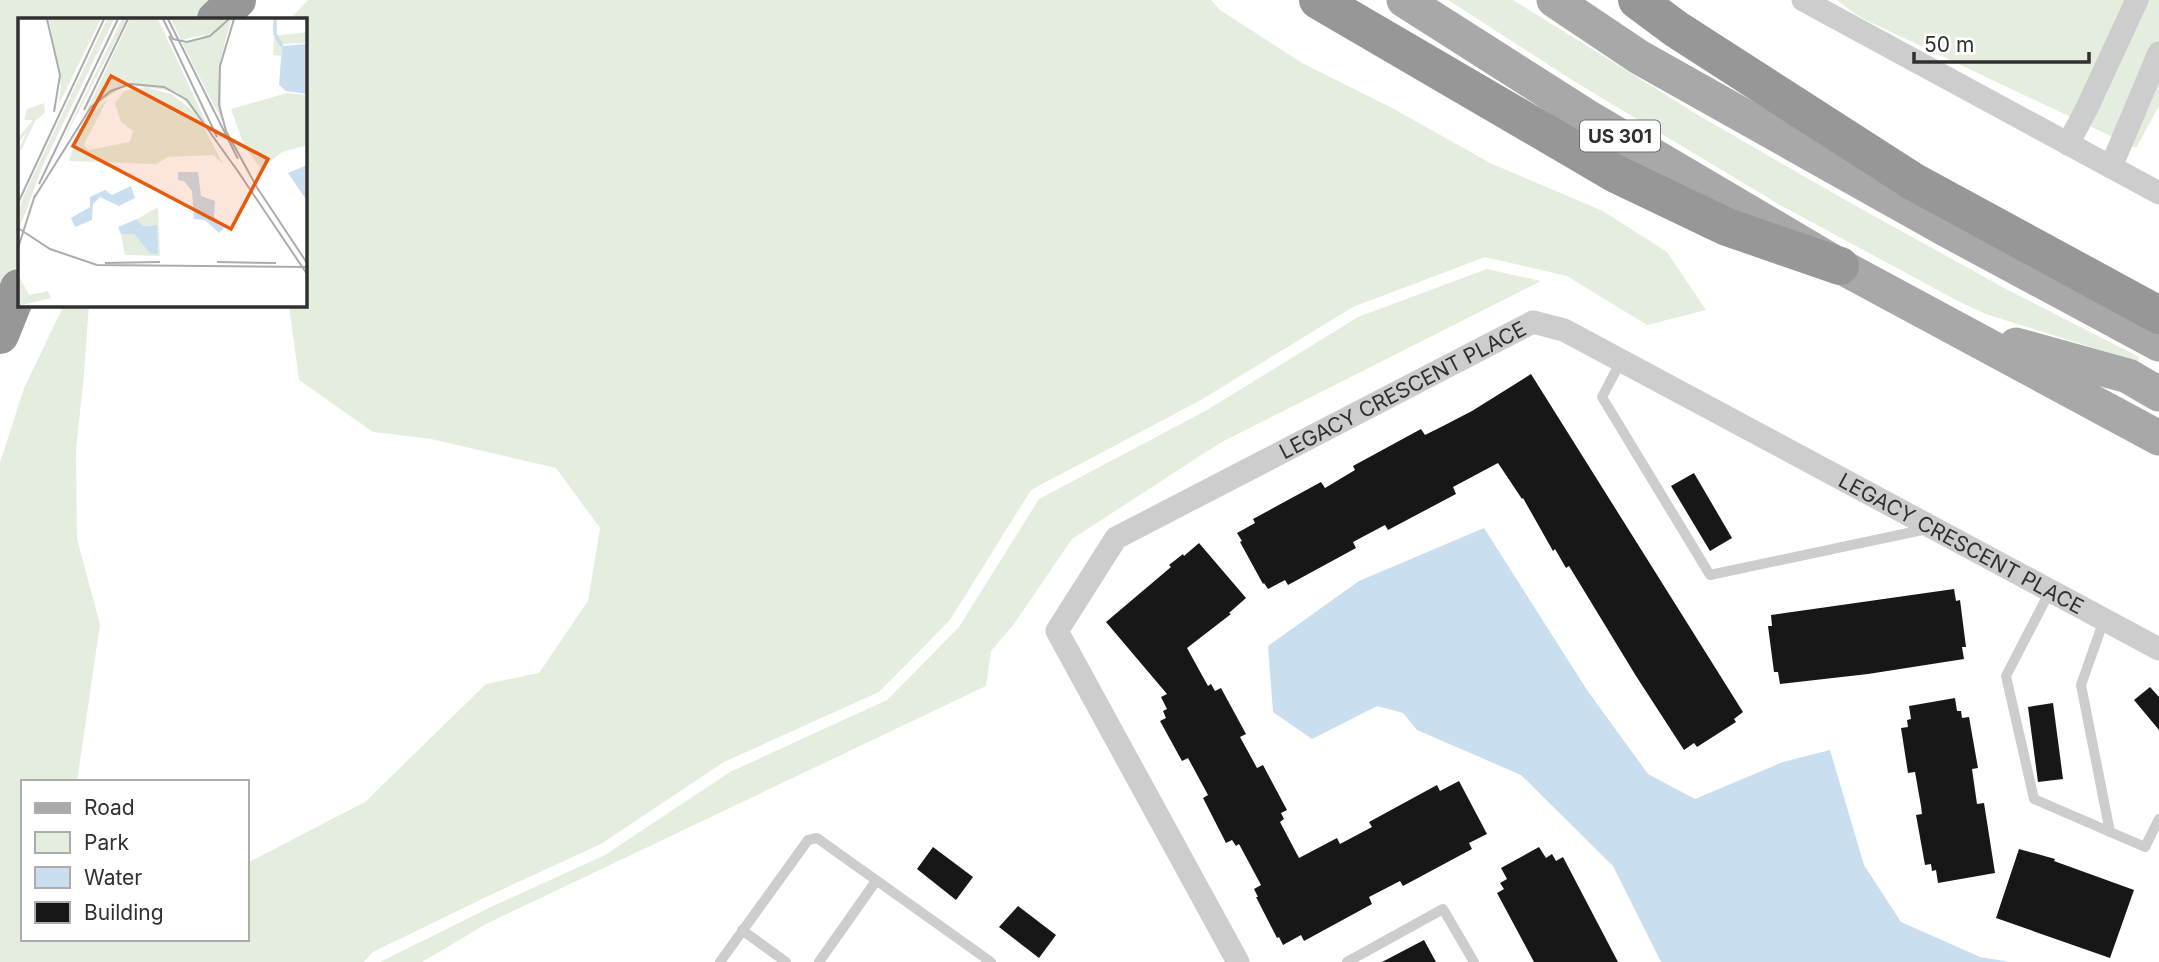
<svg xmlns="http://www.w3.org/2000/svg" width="2159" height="962" viewBox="0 0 2159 962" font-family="Inter,sans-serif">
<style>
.green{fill:#e5eede}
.water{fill:#c9deee}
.building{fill:#171717}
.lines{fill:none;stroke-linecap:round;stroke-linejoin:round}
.lane{stroke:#cdcdcd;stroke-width:10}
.street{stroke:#cdcdcd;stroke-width:23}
.primary{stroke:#a8a8a8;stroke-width:35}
.highway{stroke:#979797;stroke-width:38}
.labels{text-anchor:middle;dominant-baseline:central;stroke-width:7;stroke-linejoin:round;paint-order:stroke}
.shield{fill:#fff;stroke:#6e6e6e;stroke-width:2}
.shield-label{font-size:19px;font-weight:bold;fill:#303030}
.street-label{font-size:21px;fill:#303030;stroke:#fff}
.inset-river{fill:none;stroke:#c9deee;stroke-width:3.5}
.inset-road{fill:none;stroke:#acacac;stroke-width:2}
.view{fill:#e8590c;fill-opacity:0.15;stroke:#e8590c;stroke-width:3.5}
.inset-edge{fill:none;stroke:#303030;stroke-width:3.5}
</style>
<rect width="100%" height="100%" fill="#fff"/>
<g class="green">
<polygon points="0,0 220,0 198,19 19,19 19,261 0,304"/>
<polygon points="308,0 1211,0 1220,10 1302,63 1394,109 1490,163 1603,211 1667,252 1706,310 1647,325 1567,276 1485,257 1353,307 1201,400 1031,490 950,620 879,692 724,762 601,844 486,897 373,952 364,962 0,962 0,463 24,388 64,305 89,305 84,374 76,450 77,539 100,624 77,782 23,782 23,939 247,939 247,863 365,802 486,684 539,673 588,601 600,528 556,468 431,439 373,432 299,380 289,306 286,305 304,304 304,19 290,19"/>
<polygon points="1448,0 1513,0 1703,118 1856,206 2010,291 2139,357 2138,362 1986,314 1958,301 1780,205 1572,80"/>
<polygon points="1837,0 2159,0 2159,106 2136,148 1870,22 1855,14"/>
<polygon points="1487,269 1541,281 1220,443 1072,539 1014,624 991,651 986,686 488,923 422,962 380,962 491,907 605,855 730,772 887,700 959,627 1039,499 1207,410 1358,317"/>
</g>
<polygon class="water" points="1484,528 1587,690 1648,774 1695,799 1783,762 1830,750 1864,865 1901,922 1980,957 2009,962 1661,962 1613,866 1521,775 1417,730 1403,713 1377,706 1312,739 1273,712 1268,646 1359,581"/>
<g class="building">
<polygon points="1531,374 1743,712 1734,719 1736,722 1697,747 1694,743 1684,750 1636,676 1569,566 1566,568 1555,549 1553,551 1523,498 1522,499 1498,463 1453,487 1456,494 1388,530 1385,525 1353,542 1356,548 1288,585 1285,580 1268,589 1264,583 1263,584 1240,542 1242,541 1237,533 1255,523 1253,519 1321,482 1325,488 1355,470 1353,466 1421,429 1425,435 1443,426 1472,411"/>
<polygon points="1694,473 1732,538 1710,551 1671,486"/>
<polygon points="1199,543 1246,598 1229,613 1231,614 1187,648 1208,686 1211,684 1215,691 1221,688 1246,734 1240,737 1257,768 1263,765 1287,810 1281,813 1284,819 1280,822 1299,858 1337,838 1340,844 1372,827 1369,822 1437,785 1440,791 1459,781 1487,834 1469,843 1472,849 1403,886 1400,881 1369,897 1372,904 1304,941 1301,935 1283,945 1279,937 1277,938 1256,897 1258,897 1254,889 1261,885 1239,844 1236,846 1232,840 1226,843 1203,798 1208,795 1188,758 1182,761 1160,721 1166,718 1163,711 1167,709 1161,697 1167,694 1106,622 1171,567 1169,565 1183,554 1184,556"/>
<polygon points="1954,589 1956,601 1960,600 1966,647 1962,647 1964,659 1868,674 1780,684 1778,672 1774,672 1768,626 1772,626 1771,615"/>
<polygon points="2150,687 2159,697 2159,730 2134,700"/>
<polygon points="1955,698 1957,711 1961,711 1962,718 1969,717 1978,768 1972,769 1977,804 1984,803 1995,873 1938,883 1936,870 1932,871 1931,864 1925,865 1916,815 1922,814 1921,806 1915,772 1908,773 1901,728 1908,727 1907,720 1911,719 1909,706"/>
<polygon points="2053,703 2063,779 2038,782 2028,707"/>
<polygon points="933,847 973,877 956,900 917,869"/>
<polygon points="1539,847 1546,858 1552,854 1556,861 1563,857 1618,962 1534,962 1497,893 1504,889 1500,883 1507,879 1501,868"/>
<polygon points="2019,849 2055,859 2054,861 2134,890 2110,958 1996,918"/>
<polygon points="1018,906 1056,935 1039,958 999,927"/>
<polygon points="1424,940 1436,962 1382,962"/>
</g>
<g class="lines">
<g class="lane">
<polyline points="1621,361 1602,397 1710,575 1927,529"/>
<polyline points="2050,591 2006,676 2034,799 2145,847 2159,819"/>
<polyline points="2104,620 2081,685 2110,832"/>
<polyline points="742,930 786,962"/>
<polyline points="720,962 808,840 817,838 991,962"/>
<polyline points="819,962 876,881"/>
<polyline points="1347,962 1443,909 1474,962"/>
</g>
<g class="street">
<polyline points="1803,0 2159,193"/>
<polyline points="2068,144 2087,108 2137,0"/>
<polyline points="2111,167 2159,53"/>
<path id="s1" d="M 1238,962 L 1057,631 L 1116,538 L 1533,322 L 1564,330 L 2159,649"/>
</g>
<g class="primary">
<polyline points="1404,0 1586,116 1840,266 2159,438"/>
<polyline points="1554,0 1639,57 1947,230 2159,344"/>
<polyline points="2016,345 2128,376 2159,394"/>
</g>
<g class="highway">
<polyline points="1318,0 1616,174 1727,227 1840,266"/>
<polyline points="1637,0 1676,29 1914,182 2159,315"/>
<polyline points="216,19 237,0"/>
<polyline points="0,335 19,288"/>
</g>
</g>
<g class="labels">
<rect class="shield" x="1580" y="120.5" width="80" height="31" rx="5"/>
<g class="shield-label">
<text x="1620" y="136">US 301</text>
</g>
<g class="street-label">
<text stroke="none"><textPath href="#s1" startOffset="810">LEGACY CRESCENT PLACE</textPath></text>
<text stroke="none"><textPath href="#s1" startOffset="1440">LEGACY CRESCENT PLACE</textPath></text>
</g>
</g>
<g transform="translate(18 18)">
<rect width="289" height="289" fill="#fff"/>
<path d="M 31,1 L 83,1 L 40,88 L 43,68 ZM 89,1 L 96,1 L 25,147 L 0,214 L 0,194 L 7,175 ZM 104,1 L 109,1 L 32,148 ZM 112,1 L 140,1 L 191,111 L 159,74 L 108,66 L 68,94 ZM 153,1 L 211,1 L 195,15 L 163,22 ZM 213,1 L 202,44 L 204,103 L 164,25 L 178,23 ZM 289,14 L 289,25 L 264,26 L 263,38 L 255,37 L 256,18 ZM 127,69 L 153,76 L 179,96 L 205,146 L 195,137 L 150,139 L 138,146 L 51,143 L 61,111 L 90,80 L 66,126 L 70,132 L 112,124 L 115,113 L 103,104 L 97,85 L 106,73 ZM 269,75 L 289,77 L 289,127 L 264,134 L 243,151 L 227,130 L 213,91 ZM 26,85 L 27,95 L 17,103 L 4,131 L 0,133 L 8,115 L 0,125 L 0,120 L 15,102 L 6,102 L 9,91 ZM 140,189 L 142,238 L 107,237 L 103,216 L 116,216 L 132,234 L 136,207 L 125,208 L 119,201 ZM 1,258 L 11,277 L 30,273 L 33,280 L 0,288 Z" fill="#e5eede"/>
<path d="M 289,26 L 289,76 L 268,73 L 261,67 L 264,28 ZM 289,147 L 289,183 L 270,155 ZM 160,154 L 180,154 L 183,178 L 197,183 L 196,199 L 207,209 L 201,215 L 187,202 L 176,201 L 174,173 L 166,163 L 160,162 ZM 113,168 L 117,180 L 101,188 L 82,179 L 75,186 L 74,202 L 57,209 L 53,200 L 72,189 L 72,179 L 87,172 L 94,177 ZM 119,201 L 125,208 L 139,207 L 140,236 L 133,236 L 116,216 L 103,216 L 100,209 Z" fill="#c9deee"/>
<path class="inset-river" d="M 257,1 L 257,16 L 264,28"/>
<path class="inset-road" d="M 29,1 L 42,57 L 36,94M 145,1 L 155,21 L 169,24 L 192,18 L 211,1M 150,1 L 220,141M 216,1 L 202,48 L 201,87 L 208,113 L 241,173M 151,18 L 199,119M 66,92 L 110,1M 215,146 L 289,256M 21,166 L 100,1M 240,171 L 289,245M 16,180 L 73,89 L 93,73 L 112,66 L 146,69 L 169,82 L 216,148M 0,185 L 86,1M 0,210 L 32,231 L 79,247 L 289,249M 0,230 L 17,177M 199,244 L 258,245M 87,245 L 142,244"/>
<path class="view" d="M 93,58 L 250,141 L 213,211 L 55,128 Z"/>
<rect width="289" height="289" class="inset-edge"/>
</g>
<rect x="21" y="780" width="228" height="161" fill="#ffffff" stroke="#acacac" stroke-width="2"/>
<rect x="35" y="803" width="35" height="10" fill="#a8a8a8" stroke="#acacac" stroke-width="2"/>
<text x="84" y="815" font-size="21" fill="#303030">Road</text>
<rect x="35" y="832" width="35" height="21" fill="#e5eede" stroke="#acacac" stroke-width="2"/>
<text x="84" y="850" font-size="21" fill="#303030">Park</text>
<rect x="35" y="867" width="35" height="21" fill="#c9deee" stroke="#acacac" stroke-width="2"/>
<text x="84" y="885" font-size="21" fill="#303030">Water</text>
<rect x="35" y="902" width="35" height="21" fill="#171717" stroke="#acacac" stroke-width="2"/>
<text x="84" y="920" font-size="21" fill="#303030">Building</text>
<path d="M1914 52v10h175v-10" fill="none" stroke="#303030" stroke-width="3.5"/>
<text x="1924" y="52" font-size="21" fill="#303030" stroke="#ffffff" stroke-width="5" paint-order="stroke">50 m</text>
</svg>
